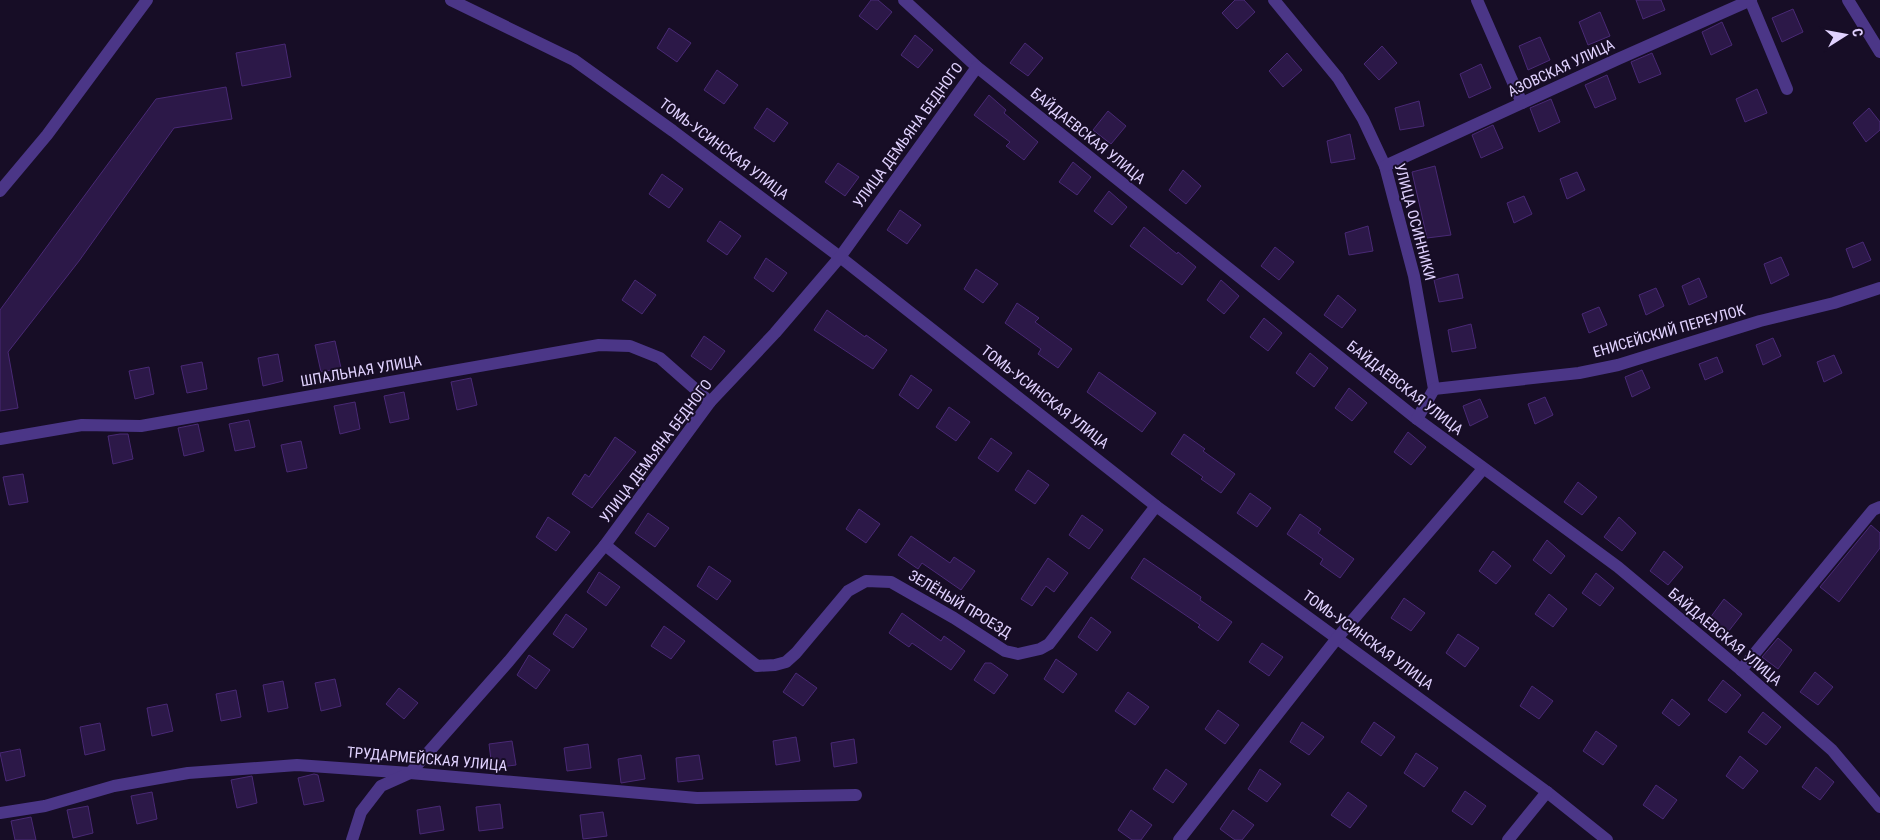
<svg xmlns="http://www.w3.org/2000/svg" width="1880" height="840" viewBox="0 0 1880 840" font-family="'Roboto Condensed',sans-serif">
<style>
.building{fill:#2c1848;stroke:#492975}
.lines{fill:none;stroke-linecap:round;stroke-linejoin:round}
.street{stroke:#4b3687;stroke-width:12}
.labels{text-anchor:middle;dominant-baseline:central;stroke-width:4;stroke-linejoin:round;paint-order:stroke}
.street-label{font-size:15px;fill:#e1d2ff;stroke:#170d26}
</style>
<rect width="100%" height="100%" fill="#170d26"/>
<g class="building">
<polygon points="871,0 878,0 892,12 877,30 859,16"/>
<polygon points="1235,0 1244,0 1255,12 1237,29 1222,13"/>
<polygon points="1636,0 1661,0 1665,10 1643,19"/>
<polygon points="1793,9 1803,32 1782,42 1772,18"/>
<polygon points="1600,12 1610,36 1588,45 1579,22"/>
<polygon points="1722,22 1732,45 1711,55 1702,32"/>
<polygon points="669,28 691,43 677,62 657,48"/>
<polygon points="915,35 933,50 918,68 901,55"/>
<polygon points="1540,37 1550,60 1528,70 1519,46"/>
<polygon points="1025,43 1043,58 1028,76 1010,63"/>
<polygon points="285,44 291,77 242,86 236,53"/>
<polygon points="1382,46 1397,63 1379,80 1364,64"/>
<polygon points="1287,53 1302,70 1283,87 1269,71"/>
<polygon points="1652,53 1661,74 1639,83 1631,62"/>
<polygon points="1481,64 1491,88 1469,98 1460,74"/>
<polygon points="717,70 738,85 724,104 704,90"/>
<polygon points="1607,75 1616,99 1595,108 1585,85"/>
<polygon points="226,87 232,119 174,128 79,261 8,352 18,408 0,411 0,310 156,99"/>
<polygon points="1757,89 1767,113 1745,122 1736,99"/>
<polygon points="989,95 1006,110 1004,113 1038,142 1024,160 1006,146 1010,142 974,115"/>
<polygon points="1551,99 1560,122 1539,132 1530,108"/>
<polygon points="1419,101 1424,126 1400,130 1395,108"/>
<polygon points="767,108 788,123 774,142 754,128"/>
<polygon points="1869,108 1880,122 1880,130 1866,142 1853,123"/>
<polygon points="1108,111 1126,126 1111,144 1093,130"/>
<polygon points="1493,125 1503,148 1481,158 1472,135"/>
<polygon points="1350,134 1355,159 1331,163 1327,141"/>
<polygon points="1073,162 1091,177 1077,195 1059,182"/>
<polygon points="838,163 859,177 845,196 825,182"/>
<polygon points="1435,166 1451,235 1427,238 1412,172"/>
<polygon points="1183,170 1201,186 1186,204 1169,190"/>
<polygon points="1577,172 1585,190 1567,199 1560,179"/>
<polygon points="662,174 683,189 669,208 649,194"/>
<polygon points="1109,191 1127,207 1112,225 1094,211"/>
<polygon points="1524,196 1532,214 1514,223 1507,203"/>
<polygon points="900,210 921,225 907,244 887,230"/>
<polygon points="720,221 741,236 727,255 707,241"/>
<polygon points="1368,226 1373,251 1349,255 1345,233"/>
<polygon points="1144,227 1177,254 1178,252 1196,267 1182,285 1130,246"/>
<polygon points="1863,242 1871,260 1853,268 1846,249"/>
<polygon points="1275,247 1294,262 1279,280 1261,266"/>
<polygon points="1781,257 1789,275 1771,284 1764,264"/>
<polygon points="766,258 787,273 773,292 754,278"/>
<polygon points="976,269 998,284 983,303 964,289"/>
<polygon points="1458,274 1463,298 1439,302 1434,280"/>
<polygon points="1699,278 1707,297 1689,305 1682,286"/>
<polygon points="635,280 656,295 642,314 622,300"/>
<polygon points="1221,280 1239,296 1224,314 1207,300"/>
<polygon points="1656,288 1664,306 1646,315 1639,295"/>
<polygon points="1338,295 1356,310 1342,328 1324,315"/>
<polygon points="1017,303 1039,318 1035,322 1072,349 1058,368 1038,354 1041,349 1005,323"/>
<polygon points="1599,307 1607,325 1589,333 1582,314"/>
<polygon points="827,310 865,337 866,335 887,350 873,369 814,330"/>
<polygon points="1264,318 1282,333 1268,351 1250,337"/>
<polygon points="1471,324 1476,348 1452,352 1448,330"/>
<polygon points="704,336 725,351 711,370 691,356"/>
<polygon points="1773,338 1781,356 1763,365 1756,345"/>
<polygon points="335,341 341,368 321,372 315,345"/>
<polygon points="1310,353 1328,368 1314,387 1296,373"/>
<polygon points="278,354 283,381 263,386 258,358"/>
<polygon points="1834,355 1842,373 1824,382 1817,362"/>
<polygon points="1717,357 1723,372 1705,380 1699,364"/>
<polygon points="202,362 207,389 187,393 181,366"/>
<polygon points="149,367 154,394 135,399 129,371"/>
<polygon points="1642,370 1650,388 1632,397 1625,377"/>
<polygon points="1099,372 1156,413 1142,432 1087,392"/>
<polygon points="911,375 932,390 918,409 899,395"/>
<polygon points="471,378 477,405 457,410 451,382"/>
<polygon points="1349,388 1367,403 1352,421 1335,408"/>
<polygon points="404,392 409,419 390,423 384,396"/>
<polygon points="1545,397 1553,415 1535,424 1528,404"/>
<polygon points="1480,399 1488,417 1470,426 1463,406"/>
<polygon points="355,402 360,429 340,434 334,406"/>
<polygon points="949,407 970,422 956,441 936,427"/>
<polygon points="249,420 255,447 235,451 229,424"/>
<polygon points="198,424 204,451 184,456 178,428"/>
<polygon points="1408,432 1426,447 1411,465 1394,452"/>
<polygon points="120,434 128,434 133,459 113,464 108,436"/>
<polygon points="1184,434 1205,449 1203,451 1235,474 1221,493 1201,479 1203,477 1171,454"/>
<polygon points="615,437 636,452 592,508 572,494 585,474 589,477"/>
<polygon points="991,438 1012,453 998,472 978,458"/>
<polygon points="301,441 307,468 287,472 281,445"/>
<polygon points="1028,470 1049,485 1035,504 1015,490"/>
<polygon points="23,474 28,502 9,505 3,477"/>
<polygon points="1578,482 1597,497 1582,515 1564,502"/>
<polygon points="1250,493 1271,508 1257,527 1237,513"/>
<polygon points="859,509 880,524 866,543 846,529"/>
<polygon points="648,513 669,528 655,547 635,533"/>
<polygon points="1300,514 1321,529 1318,533 1354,559 1340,578 1320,564 1323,559 1287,534"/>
<polygon points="1082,515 1103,530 1089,549 1069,535"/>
<polygon points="548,517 570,532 556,551 536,537"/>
<polygon points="1619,517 1636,533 1622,551 1604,537"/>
<polygon points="1871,525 1880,533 1880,548 1839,602 1820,587"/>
<polygon points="911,536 950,563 954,557 975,571 961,590 922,563 918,569 898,555"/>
<polygon points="1547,540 1565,556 1551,574 1533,560"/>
<polygon points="1493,551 1511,566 1496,584 1479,571"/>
<polygon points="1664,551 1683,567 1668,585 1650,571"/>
<polygon points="1048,558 1068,573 1054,592 1046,586 1032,606 1021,599"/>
<polygon points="1144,558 1201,597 1200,600 1232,622 1218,641 1198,627 1200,625 1131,578"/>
<polygon points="709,566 731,581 717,600 697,586"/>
<polygon points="599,572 620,587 606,606 587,592"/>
<polygon points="1596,573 1614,588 1600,606 1582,593"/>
<polygon points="1549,594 1567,609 1553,627 1535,614"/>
<polygon points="1404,598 1425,613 1411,631 1391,618"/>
<polygon points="1724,599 1742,614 1728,632 1710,618"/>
<polygon points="902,613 941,641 944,636 965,651 951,670 912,643 909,647 889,633"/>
<polygon points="566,614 587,629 573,648 553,634"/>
<polygon points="1091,617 1111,632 1097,651 1078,637"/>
<polygon points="664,626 685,641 671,659 651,646"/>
<polygon points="1458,634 1479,648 1465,667 1446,653"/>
<polygon points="1778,638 1792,650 1778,669 1762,657"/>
<polygon points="1262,643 1283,657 1269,676 1249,662"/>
<polygon points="529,655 550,670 536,689 517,675"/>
<polygon points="1056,659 1077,674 1063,693 1044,679"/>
<polygon points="985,663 991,663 1008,675 994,694 974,680"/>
<polygon points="1815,672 1833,687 1818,705 1800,692"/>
<polygon points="796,673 817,688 803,706 783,692"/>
<polygon points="335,679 341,706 321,711 315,683"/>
<polygon points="1723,680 1741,695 1726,713 1708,700"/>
<polygon points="283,681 288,708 268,712 263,685"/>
<polygon points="1532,686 1553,701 1539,719 1520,706"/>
<polygon points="399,688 418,703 404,719 386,704"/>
<polygon points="236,690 241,717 221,721 216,694"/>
<polygon points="1128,692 1149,707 1135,725 1115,711"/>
<polygon points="1672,699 1690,714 1679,726 1662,713"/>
<polygon points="167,704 173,731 152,736 147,708"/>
<polygon points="1218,710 1239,725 1225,744 1205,729"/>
<polygon points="1763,712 1781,727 1766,745 1748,732"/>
<polygon points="1302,722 1324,737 1309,755 1290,742"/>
<polygon points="1374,722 1395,737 1381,756 1361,742"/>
<polygon points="100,723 105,750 85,755 80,727"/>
<polygon points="1596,731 1617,746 1603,765 1583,751"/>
<polygon points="796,737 800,761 776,765 773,741"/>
<polygon points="854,739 857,763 834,767 831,743"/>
<polygon points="512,741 516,765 492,768 489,744"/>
<polygon points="588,744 591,768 567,771 564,748"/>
<polygon points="20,749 25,776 6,781 0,753"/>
<polygon points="1416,753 1438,768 1424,787 1404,773"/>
<polygon points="641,755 645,779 621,783 618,759"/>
<polygon points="699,755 703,779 678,782 676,758"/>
<polygon points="1740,756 1758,771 1743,789 1726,776"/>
<polygon points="1816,767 1834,782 1820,800 1802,787"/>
<polygon points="1166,769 1187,784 1173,803 1153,789"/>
<polygon points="1260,769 1281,784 1267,802 1248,789"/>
<polygon points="314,774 318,775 324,801 304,805 298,778"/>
<polygon points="252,776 257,803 237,808 231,780"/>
<polygon points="1656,785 1677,800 1663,819 1643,805"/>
<polygon points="1465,791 1486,806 1472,825 1452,811"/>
<polygon points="152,792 157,819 137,824 131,796"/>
<polygon points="1348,792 1367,806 1350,828 1331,815"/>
<polygon points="500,804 503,828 479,831 476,807"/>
<polygon points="88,806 93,833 73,838 67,810"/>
<polygon points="440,806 444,830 420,834 417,810"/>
<polygon points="1131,810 1152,825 1141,840 1132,840 1118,830"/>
<polygon points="1233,810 1254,825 1242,840 1235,840 1220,829"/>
<polygon points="603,812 607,836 583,839 580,815"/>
<polygon points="31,817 36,840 15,840 11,821"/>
</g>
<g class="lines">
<g class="street">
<polyline points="451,0 574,60 673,131 840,257 1156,506 1547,792 1607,840"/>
<polyline points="904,0 977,67 1417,419 1618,567 1741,670 1832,750 1880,807"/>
<polyline points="1274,0 1338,78 1363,119 1385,166 1414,276 1434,389 1417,419"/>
<polyline points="1477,0 1522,103"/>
<polyline points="1750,0 1787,89"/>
<polyline points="1848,0 1880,52"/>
<polyline points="1385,166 1618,59 1751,0"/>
<polyline points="0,191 47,135 147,0"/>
<polyline points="1434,389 1579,373 1618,365 1760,321 1834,303 1880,288"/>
<polyline points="0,439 82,425 141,426 599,345 630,346 660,358 710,402"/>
<polyline points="605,545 757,666 775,665 786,662 796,653 848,591 866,581 891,582 954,618 1005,651 1018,654 1040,649 1049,644 1156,506"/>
<polyline points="1741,670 1873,510 1880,507"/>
<polyline points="0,813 45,806 114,786 188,773 297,765 410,773 697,798 856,795"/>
<polyline points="352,840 361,812 381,786 410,773 509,661 605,545 710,402 775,333 840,257 977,67"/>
<polyline points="1179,840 1338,637 1483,469"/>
<polyline points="1508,840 1547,792"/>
</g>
</g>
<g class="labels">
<g class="street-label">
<text transform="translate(1561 68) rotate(-25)">АЗОВСКАЯ УЛИЦА</text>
<text transform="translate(908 135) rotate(-54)">УЛИЦА ДЕМЬЯНА БЕДНОГО</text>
<text transform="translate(1088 136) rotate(39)">БАЙДАЕВСКАЯ УЛИЦА</text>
<text transform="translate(724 149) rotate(37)">ТОМЬ-УСИНСКАЯ УЛИЦА</text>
<text transform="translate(1415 222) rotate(75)">УЛИЦА ОСИННИКИ</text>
<text transform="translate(1669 331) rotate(-16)">ЕНИСЕЙСКИЙ ПЕРЕУЛОК</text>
<text transform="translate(361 371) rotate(-10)">ШПАЛЬНАЯ УЛИЦА</text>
<text transform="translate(1405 388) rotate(38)">БАЙДАЕВСКАЯ УЛИЦА</text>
<text transform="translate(1045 397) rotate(38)">ТОМЬ-УСИНСКАЯ УЛИЦА</text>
<text transform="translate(656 451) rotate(-53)">УЛИЦА ДЕМЬЯНА БЕДНОГО</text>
<text transform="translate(960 604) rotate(31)">ЗЕЛЁНЫЙ ПРОЕЗД</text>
<text transform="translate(1725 637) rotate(40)">БАЙДАЕВСКАЯ УЛИЦА</text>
<text transform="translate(1368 640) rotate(36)">ТОМЬ-УСИНСКАЯ УЛИЦА</text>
<text transform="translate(427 759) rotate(5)">ТРУДАРМЕЙСКАЯ УЛИЦА</text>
</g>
</g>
<g transform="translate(1845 35) rotate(79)" stroke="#170d26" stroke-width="4" paint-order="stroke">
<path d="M0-4L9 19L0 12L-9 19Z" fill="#e1d2ff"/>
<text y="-8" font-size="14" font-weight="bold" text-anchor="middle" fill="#e1d2ff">С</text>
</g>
</svg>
